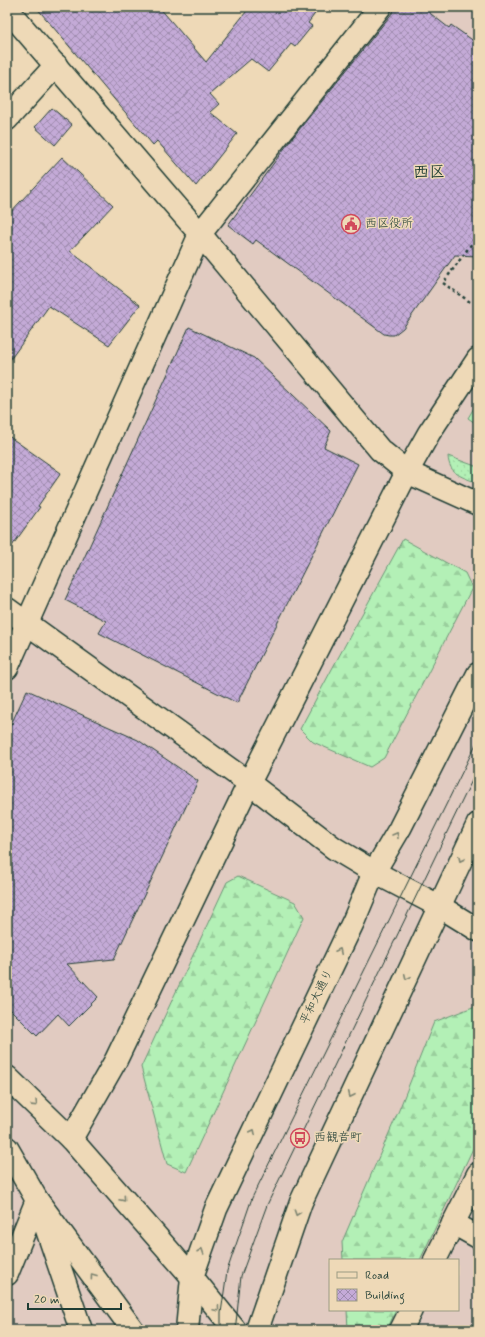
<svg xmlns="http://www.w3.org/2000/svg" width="485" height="1337" viewBox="0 0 485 1337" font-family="Mynerve,'Klee One',sans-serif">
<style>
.built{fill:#e1cbc1;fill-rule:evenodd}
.grass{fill:url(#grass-dots);stroke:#699675}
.forest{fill:url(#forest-firs);stroke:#699675}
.building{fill:url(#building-cross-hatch);stroke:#1f3d34}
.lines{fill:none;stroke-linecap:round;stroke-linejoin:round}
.minor-casing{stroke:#1f3d34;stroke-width:25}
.tertiary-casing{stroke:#1f3d34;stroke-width:25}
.path{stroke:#1f3d34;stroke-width:2.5;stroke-dasharray:3 3;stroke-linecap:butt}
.minor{stroke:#eed9b7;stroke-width:22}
.tertiary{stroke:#eed9b7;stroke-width:22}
.tram{stroke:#1f3d34;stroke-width:1}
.oneway{stroke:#7c836f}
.labels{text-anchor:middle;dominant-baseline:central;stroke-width:3;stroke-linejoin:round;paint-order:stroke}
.poi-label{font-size:12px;fill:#1f3d34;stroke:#eed9b7;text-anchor:start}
.street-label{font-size:12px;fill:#1f3d34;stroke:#eed9b7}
.district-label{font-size:16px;font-weight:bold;fill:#1f3d34;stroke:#eed9b7}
</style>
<defs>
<pattern id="grass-dots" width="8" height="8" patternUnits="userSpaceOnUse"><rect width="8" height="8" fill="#b3f0b6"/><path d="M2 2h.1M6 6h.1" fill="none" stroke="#9acf9d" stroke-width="1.8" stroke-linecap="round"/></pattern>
<pattern id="forest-firs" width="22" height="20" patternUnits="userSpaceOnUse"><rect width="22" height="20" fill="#b3f0b6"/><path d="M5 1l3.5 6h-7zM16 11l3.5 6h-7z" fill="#9acf9d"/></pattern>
<pattern id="building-cross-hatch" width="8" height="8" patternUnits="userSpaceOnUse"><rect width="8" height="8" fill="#c4aad7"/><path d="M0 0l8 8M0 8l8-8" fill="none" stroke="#9f8caf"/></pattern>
</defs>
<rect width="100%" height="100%" fill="#eed9b7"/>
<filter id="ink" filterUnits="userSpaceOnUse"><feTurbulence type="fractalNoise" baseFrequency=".025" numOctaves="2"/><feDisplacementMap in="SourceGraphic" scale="8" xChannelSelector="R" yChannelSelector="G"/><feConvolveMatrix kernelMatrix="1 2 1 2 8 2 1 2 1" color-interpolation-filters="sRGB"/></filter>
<g filter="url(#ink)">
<path class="built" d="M 370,7 L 478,7 L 478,1330 L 7,1330 L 7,667 L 208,206 ZM 330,1260 L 458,1260 L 458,1310 L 330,1310 Z"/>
<path class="grass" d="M 448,456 L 478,467 L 478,483 C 463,477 449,475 448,456 Z"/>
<g class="forest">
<polygon points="478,401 478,425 468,418"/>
<polygon points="403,539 465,573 472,588 384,758 370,767 313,742 300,729 332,669"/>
<polygon points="238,876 295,902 304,917 186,1172 167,1164 141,1067 227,882"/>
<polygon points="478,1005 478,1138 420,1260 343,1260 342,1242 399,1110 434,1022"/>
<polygon points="347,1310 396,1310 387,1330 348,1330"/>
</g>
<g class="building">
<polygon points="36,7 159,7 206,62 250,7 320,7 308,23 312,26 295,47 291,44 268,72 251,59 210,94 219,104 210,112 237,134 196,186 157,141 153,145"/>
<polygon points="397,7 422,7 449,28 451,25 478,44 478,256 455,255 403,328 394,335 389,335 384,334 256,240 253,244 228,225 290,141"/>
<polygon points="52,108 72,125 55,145 35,127"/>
<polygon points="62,157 113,205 70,251 140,305 109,345 49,306 7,364 7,216"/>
<polygon points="189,327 254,358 331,431 324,447 358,464 237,703 99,633 106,621 65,600"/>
<polygon points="7,435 61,473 38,506 40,507 7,553"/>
<polygon points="27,690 138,740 198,781 114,959 67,964 98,997 69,1026 58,1014 37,1036 7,1006 7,733"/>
</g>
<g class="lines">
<g class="minor-casing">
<g id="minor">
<polyline points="7,9 200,234 380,450 407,472 478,504"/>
<polyline points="7,119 56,65"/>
<polyline points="7,668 200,234 380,7"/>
<polyline points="71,1139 116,1060 249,783 407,472 429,433 478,359"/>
<polyline points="453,1223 478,1237"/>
<polyline points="435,1260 478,1174"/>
<polyline points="7,1274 37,1200"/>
<polyline points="401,1330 411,1310"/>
</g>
</g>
<g class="tertiary-casing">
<g id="tertiary">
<polyline points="7,609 249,783 334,848 374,872 439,906 478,930"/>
<polyline points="7,1077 71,1139 192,1277 235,1330"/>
<polyline points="7,1148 37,1200 133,1330"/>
<polyline points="44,1221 81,1330"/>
<polyline points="187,1330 192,1277 216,1209 354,920 374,872 400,828 478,674"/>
<polyline points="257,1330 301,1202 478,824"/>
</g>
</g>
<polyline class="path" points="470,302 443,283 478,235"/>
<use href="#minor" class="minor"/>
<use href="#tertiary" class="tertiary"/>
<g class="tram">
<polyline points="221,1330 221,1313 227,1271 252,1198 478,740"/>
<polyline points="237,1330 236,1323 241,1276 267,1205 478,768"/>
</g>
</g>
<defs><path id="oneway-chevron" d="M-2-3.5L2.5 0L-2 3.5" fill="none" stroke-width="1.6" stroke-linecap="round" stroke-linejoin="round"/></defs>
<g class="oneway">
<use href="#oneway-chevron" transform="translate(396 835) rotate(-60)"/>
<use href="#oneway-chevron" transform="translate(461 859) rotate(115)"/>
<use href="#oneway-chevron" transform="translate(339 951) rotate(-64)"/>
<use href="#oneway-chevron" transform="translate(407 977) rotate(115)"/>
<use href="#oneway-chevron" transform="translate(351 1095) rotate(115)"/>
<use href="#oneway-chevron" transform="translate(35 1104) rotate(44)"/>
<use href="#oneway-chevron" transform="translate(253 1132) rotate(-64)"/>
<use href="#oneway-chevron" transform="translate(123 1199) rotate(49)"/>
<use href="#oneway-chevron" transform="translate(297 1213) rotate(109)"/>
<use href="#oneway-chevron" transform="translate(201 1251) rotate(-71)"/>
<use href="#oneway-chevron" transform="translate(93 1276) rotate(-126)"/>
<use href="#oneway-chevron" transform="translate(217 1309) rotate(50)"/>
</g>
</g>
<defs>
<g id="civic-ring" transform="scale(1)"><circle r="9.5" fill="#eed9b7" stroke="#d1495b" stroke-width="1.5"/><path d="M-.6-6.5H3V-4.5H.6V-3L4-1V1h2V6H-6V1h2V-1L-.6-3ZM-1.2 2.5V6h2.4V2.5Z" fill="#d1495b"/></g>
<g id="bus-ring" transform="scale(1)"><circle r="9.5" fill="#eed9b7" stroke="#d1495b" stroke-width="1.5"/><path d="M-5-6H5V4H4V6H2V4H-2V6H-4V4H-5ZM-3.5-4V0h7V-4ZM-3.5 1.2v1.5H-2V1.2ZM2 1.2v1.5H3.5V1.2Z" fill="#d1495b"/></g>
</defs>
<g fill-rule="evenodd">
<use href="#civic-ring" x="351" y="224"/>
<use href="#bus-ring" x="300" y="1138"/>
</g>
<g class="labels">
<g class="poi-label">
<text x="365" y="224">西区役所</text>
<text x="314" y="1138">西観音町</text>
</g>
<g class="street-label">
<text transform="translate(317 997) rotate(-64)">平和大通り</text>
</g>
<g class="district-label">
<text x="429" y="172">西区</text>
</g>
</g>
<rect width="485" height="1337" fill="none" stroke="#eed9b7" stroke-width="24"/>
<rect x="12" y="12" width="461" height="1313" fill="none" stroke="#1f3d34" stroke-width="1.5" filter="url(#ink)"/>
<rect x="329" y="1259" width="130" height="52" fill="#eed9b7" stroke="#9b9b83"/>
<rect x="337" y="1272" width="20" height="6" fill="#eed9b7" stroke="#9b9b83"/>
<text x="365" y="1279" font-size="12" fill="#1f3d34">Road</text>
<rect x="337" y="1289" width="20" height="12" fill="url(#building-cross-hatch)" stroke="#9b9b83"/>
<text x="365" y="1299" font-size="12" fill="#1f3d34">Building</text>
<path d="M28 1303v6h93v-6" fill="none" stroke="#1f3d34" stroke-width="2"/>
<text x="34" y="1303" font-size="12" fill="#1f3d34" stroke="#eed9b7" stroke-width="3" paint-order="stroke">20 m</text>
</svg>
